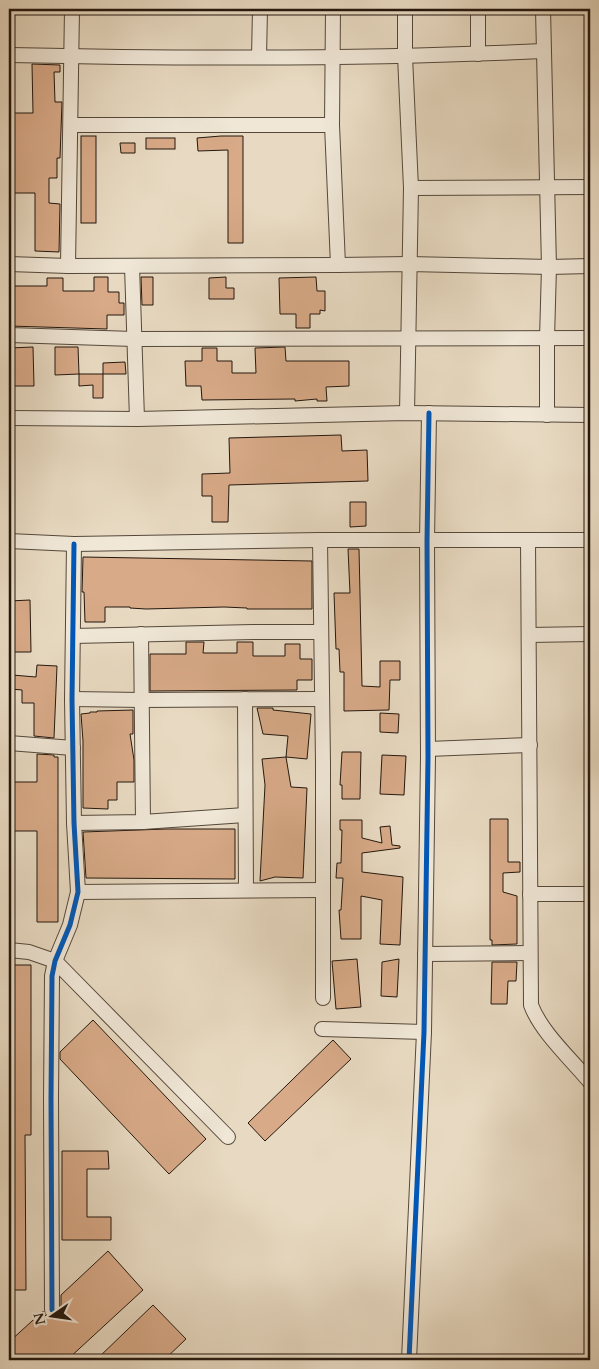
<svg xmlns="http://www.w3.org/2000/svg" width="599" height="1369" viewBox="0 0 599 1369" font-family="Cardo,serif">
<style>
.building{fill:#d8aa88;stroke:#23170e}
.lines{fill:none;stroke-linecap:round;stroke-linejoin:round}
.minor-casing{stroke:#54483b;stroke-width:16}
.minor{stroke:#f0e7d7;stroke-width:14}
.cycleway-casing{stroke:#f0e7d7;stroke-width:8}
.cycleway{stroke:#0057b8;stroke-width:5}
</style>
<rect width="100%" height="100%" fill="#e8dac2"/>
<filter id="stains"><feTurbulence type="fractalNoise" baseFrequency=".004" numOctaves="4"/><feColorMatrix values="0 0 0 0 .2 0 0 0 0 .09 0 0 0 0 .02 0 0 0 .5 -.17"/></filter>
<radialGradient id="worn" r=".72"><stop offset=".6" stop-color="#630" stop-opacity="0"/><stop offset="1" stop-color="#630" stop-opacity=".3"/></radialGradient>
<g class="building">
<polygon points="32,64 60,65 60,72 54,72 55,102 62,102 60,158 57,158 57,178 49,178 49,203 60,204 59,252 35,251 35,193 9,193 9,113 33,113"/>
<rect x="81" y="136" width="15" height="87"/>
<polygon points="221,136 243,136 243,243 228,243 228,150 198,151 197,138"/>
<rect x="146" y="138" width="29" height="11"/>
<polygon points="120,143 135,143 135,153 121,153"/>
<polygon points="94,277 108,277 108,292 119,292 119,303 124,303 124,315 107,315 107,329 9,326 9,286 47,286 47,278 63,278 63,291 94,291"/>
<polygon points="141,277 153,277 153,305 142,305"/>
<polygon points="226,277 226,288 234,288 234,299 209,299 209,278"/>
<polygon points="316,277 317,291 325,291 325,311 320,310 320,314 310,314 310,328 296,328 296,314 280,314 279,278"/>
<polygon points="33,347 34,386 9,386 9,348"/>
<polygon points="55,347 78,347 79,374 55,375"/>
<polygon points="285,347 286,361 349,361 349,386 326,387 327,401 317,401 317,399 295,401 295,399 202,400 201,386 186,386 185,361 202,361 202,348 217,348 217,361 232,361 232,373 256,373 255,348"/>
<polygon points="125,362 126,374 103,374 103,363"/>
<polygon points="79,374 103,374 103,398 93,398 93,385 79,386"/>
<polygon points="341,435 342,451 367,450 368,481 229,485 228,522 212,522 212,496 202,496 202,474 230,473 229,438"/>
<polygon points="350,502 366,502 366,526 350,527"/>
<polygon points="348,549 359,549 362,686 380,687 380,661 400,661 400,680 390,680 389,710 344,711 344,672 340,672 339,649 336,649 334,593 350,593"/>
<polygon points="83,557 312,561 312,609 247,609 247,608 224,607 146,609 130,608 130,607 105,607 105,622 85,622 84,592 82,592"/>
<polygon points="30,600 31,652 9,652 9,601"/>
<polygon points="186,642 204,642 203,653 237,653 237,642 253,642 253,656 285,656 285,644 300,644 300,659 312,659 312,680 297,680 297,690 150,691 150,654 186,654"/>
<polygon points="37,665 57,666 54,738 34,736 34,703 22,703 22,690 11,689 12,675 36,677"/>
<polygon points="257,708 273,708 273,710 311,714 307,759 286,757 288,736 263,734"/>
<polygon points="133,710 133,734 130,734 134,760 134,782 117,782 117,800 108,800 108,809 83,808 83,741 81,714 90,713 90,712 97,712 97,711"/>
<polygon points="380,713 399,714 398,733 380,732"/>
<polygon points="342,752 361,752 360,799 342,799 342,785 340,785"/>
<polygon points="37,754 54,755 54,757 58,757 58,922 37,922 37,831 9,831 9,782 37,782"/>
<polygon points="382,755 406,756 404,795 380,794"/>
<polygon points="286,757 291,787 307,788 303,878 275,877 260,881 265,785 262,759"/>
<polygon points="490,819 508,819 508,862 520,862 520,872 503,873 503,892 517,896 517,944 492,945 492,940 490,940"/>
<polygon points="340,820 362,820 362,838 382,843 380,827 390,826 392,845 400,846 400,848 362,853 362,872 403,877 400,945 380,944 382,900 361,896 361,939 341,939 339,910 341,910 343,878 336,878 337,863 341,863 342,830 340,830"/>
<polygon points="166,829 235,829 235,879 86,878 83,832"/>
<polygon points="357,959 361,1007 336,1009 332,961"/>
<polygon points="399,959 397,997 381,996 382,962"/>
<polygon points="492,962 517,962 516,981 508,981 507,1004 491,1004"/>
<polygon points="9,965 31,965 31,1135 25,1135 26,1290 9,1290"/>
<polygon points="93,1020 206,1139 169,1174 60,1059 60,1052"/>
<polygon points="333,1040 351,1059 265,1141 248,1123"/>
<polygon points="62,1151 108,1151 109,1169 87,1169 87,1217 111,1217 111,1240 62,1240"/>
<polygon points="108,1251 143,1290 67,1360 19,1360 9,1348 9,1342 43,1311 45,1315 48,1318 53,1319 57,1317 61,1310 61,1295"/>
<polygon points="153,1305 186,1339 164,1360 96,1360"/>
</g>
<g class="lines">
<g class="minor-casing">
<g id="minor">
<polyline points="333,9 332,125 338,265"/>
<polyline points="405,9 405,56 411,188 407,413"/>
<polyline points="478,9 478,54"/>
<polyline points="543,9 549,267 547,339 547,415"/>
<path d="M 9,55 C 187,59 365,59 543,51"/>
<polyline points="259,57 260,9"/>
<polyline points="71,125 332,125"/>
<polyline points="411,188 590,187"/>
<polyline points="9,264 68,266 338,265 409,264 549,267 590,266"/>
<polyline points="68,266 72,9"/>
<polyline points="132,266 137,419"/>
<polyline points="9,335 134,339 590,338"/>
<polyline points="9,418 137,419 407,413 590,415"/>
<polyline points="320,540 323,763 323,998"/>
<path d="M 528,540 L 531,1005 C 541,1032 571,1059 590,1082"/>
<polyline points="9,541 74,544 320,540 590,540"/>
<polyline points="141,634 143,822"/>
<polyline points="529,635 590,634"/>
<polyline points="73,636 253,632 321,632"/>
<polyline points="72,699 142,700 321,699"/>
<polyline points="245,699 246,890"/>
<polyline points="9,743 73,748"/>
<polyline points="428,749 530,745"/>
<polyline points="74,823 143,822 245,815"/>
<polyline points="78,892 322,890"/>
<polyline points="530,894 590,894"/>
<polyline points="9,950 29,952 55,961 228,1137"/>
<polyline points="425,954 530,953"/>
<polyline points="322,1029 424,1032"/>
<polyline points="52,1310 51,1099 52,976 55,961 70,925 78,892 74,823 72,699 74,544"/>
<polyline points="409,1360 424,1032 428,757 427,541 429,413"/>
</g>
</g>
<use href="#minor" class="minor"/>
<g class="cycleway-casing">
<g id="cycleway">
<polyline points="52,1310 51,1099 52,976 55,961 70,925 78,892 74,823 72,699 74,544"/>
<polyline points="409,1360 424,1032 428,757 427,541 429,413"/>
</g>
</g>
<use href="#cycleway" class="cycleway"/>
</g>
<rect width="599" height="1369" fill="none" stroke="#e8dac2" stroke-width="30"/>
<rect x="10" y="10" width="579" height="1349" fill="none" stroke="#23170e" stroke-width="2.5"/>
<rect x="15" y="15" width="569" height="1339" fill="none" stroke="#23170e"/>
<g transform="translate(52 1316) rotate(257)" stroke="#f0e7d7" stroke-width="4" paint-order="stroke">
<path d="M0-4L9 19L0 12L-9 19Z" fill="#23170e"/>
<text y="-8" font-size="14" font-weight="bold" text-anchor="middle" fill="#23170e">N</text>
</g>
<rect width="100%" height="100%" filter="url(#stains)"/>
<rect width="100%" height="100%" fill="url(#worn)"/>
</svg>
